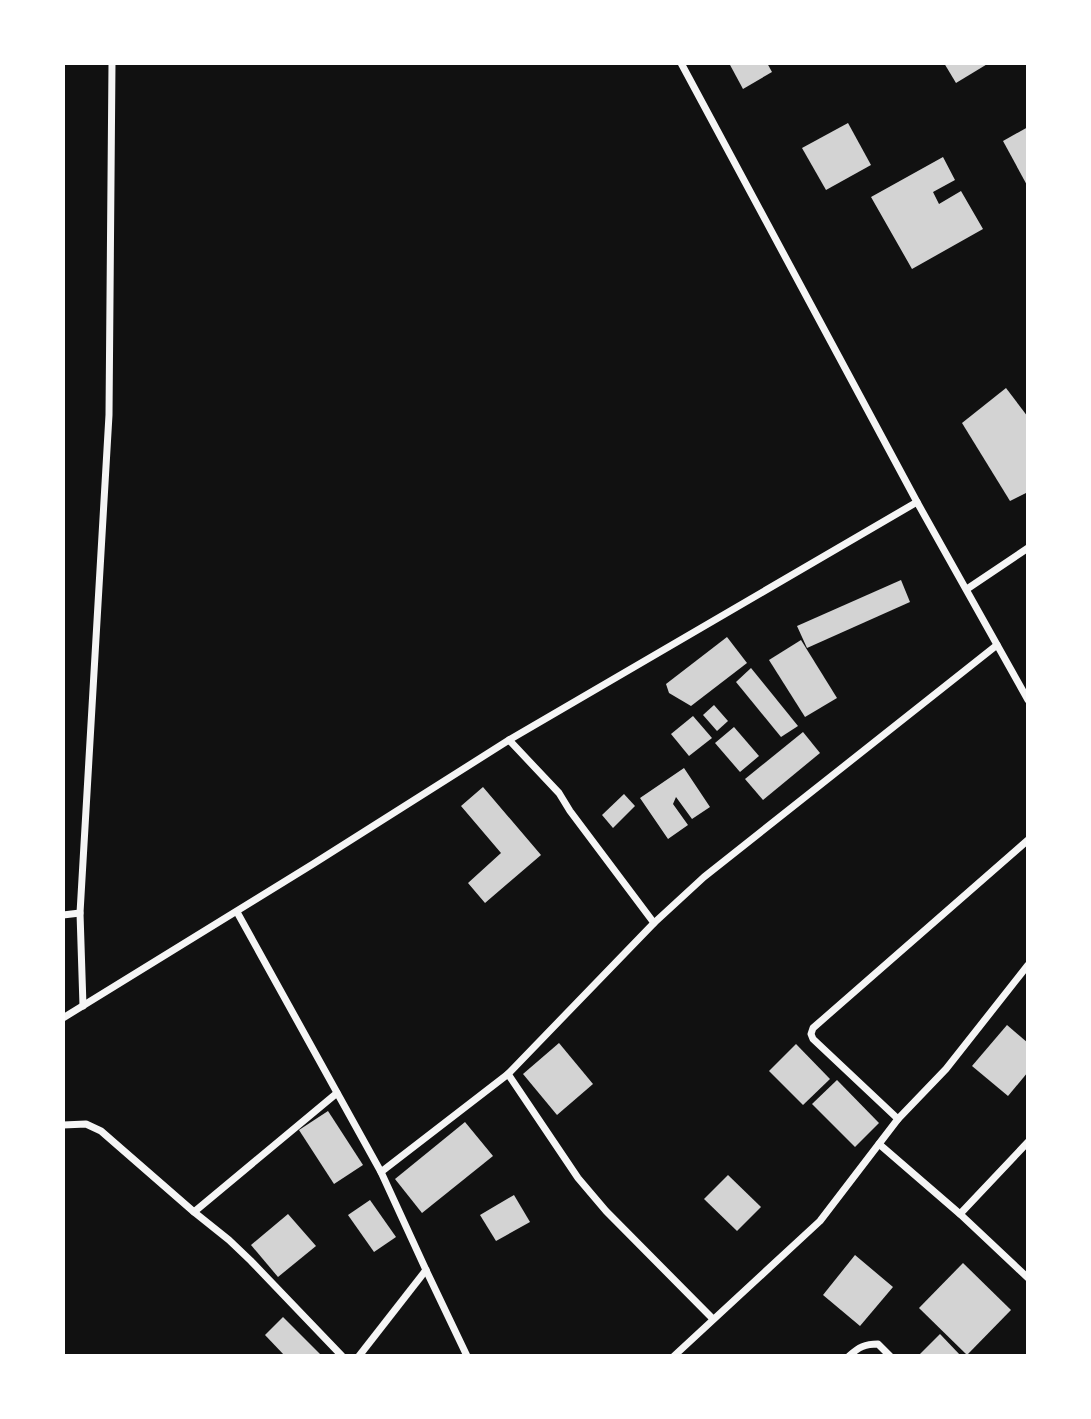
<svg xmlns="http://www.w3.org/2000/svg" width="1091" height="1419" viewBox="0 0 1091 1419" font-family="'PT Sans',sans-serif">
<style>
.building{fill:#d3d3d3}
.lines{fill:none;stroke-linecap:round;stroke-linejoin:round}
.minor{stroke:#f5f5f5;stroke-width:7}
</style>
<rect width="100%" height="100%" fill="#111"/>
<g class="building">
<polygon points="729,63 767,63 772,72 743,89"/>
<polygon points="944,63 989,63 956,83"/>
<polygon points="848,123 871,165 826,190 802,148"/>
<polygon points="1028,127 1028,187 1003,141"/>
<polygon points="943,157 955,180 933,192 939,204 961,191 983,229 912,269 871,197"/>
<polygon points="1006,388 1028,417 1028,492 1010,501 962,423"/>
<polygon points="901,580 910,602 807,648 797,626"/>
<polygon points="727,637 747,663 691,706 669,693 666,684"/>
<polygon points="801,640 837,698 805,717 769,660"/>
<polygon points="751,668 798,726 781,737 736,682"/>
<polygon points="714,705 728,721 717,731 703,715"/>
<polygon points="693,716 712,738 689,756 671,734"/>
<polygon points="734,727 759,756 740,772 715,743"/>
<polygon points="803,732 820,753 763,800 745,779"/>
<polygon points="684,768 710,807 692,819 676,797 673,804 688,825 668,839 640,798"/>
<polygon points="483,787 541,855 485,903 468,883 501,853 461,806"/>
<polygon points="624,794 635,806 613,828 602,815"/>
<polygon points="1007,1025 1028,1043 1028,1072 1008,1096 972,1066"/>
<polygon points="559,1043 593,1084 557,1115 523,1074"/>
<polygon points="796,1044 830,1079 803,1105 769,1071"/>
<polygon points="837,1080 879,1123 855,1147 812,1104"/>
<polygon points="328,1111 363,1165 334,1184 299,1130"/>
<polygon points="465,1122 493,1156 422,1213 395,1179"/>
<polygon points="728,1175 761,1207 737,1231 704,1199"/>
<polygon points="514,1195 530,1222 496,1241 480,1215"/>
<polygon points="370,1200 396,1237 374,1252 348,1215"/>
<polygon points="288,1214 316,1246 278,1277 251,1245"/>
<polygon points="855,1255 893,1287 860,1326 823,1295"/>
<polygon points="963,1263 1011,1310 967,1355 919,1308"/>
<polygon points="283,1317 322,1356 285,1356 265,1335"/>
<polygon points="940,1334 961,1356 918,1356"/>
</g>
<g class="lines">
<g class="minor">
<polyline points="681,63 917,502 1028,700"/>
<polyline points="967,589 1028,548"/>
<polyline points="509,740 559,793 570,811 654,923"/>
<polyline points="237,912 381,1172 426,1270 467,1356"/>
<polyline points="63,915 80,913"/>
<polyline points="83,1006 80,913 109,415 112,63"/>
<polyline points="63,1018 313,864 509,740 917,502"/>
<polyline points="508,1074 578,1178 606,1211 713,1319"/>
<polyline points="898,1119 813,1039 811,1034 813,1028 1028,840"/>
<polyline points="63,1125 86,1124 101,1131 194,1212 229,1240 251,1261 342,1356"/>
<polyline points="879,1144 960,1214 1028,1278"/>
<polyline points="381,1172 508,1074 654,923 704,877 997,645"/>
<polyline points="194,1212 337,1093"/>
<polyline points="960,1214 1028,1142"/>
<polyline points="359,1356 426,1270"/>
<polyline points="674,1356 820,1221 898,1119 946,1069 1028,965"/>
<path d="M 849,1356 C 859,1347 865,1344 878,1344 L 890,1356"/>
</g>
</g>
<rect width="1091" height="1419" fill="none" stroke="#ffffff" stroke-width="130"/>
</svg>
